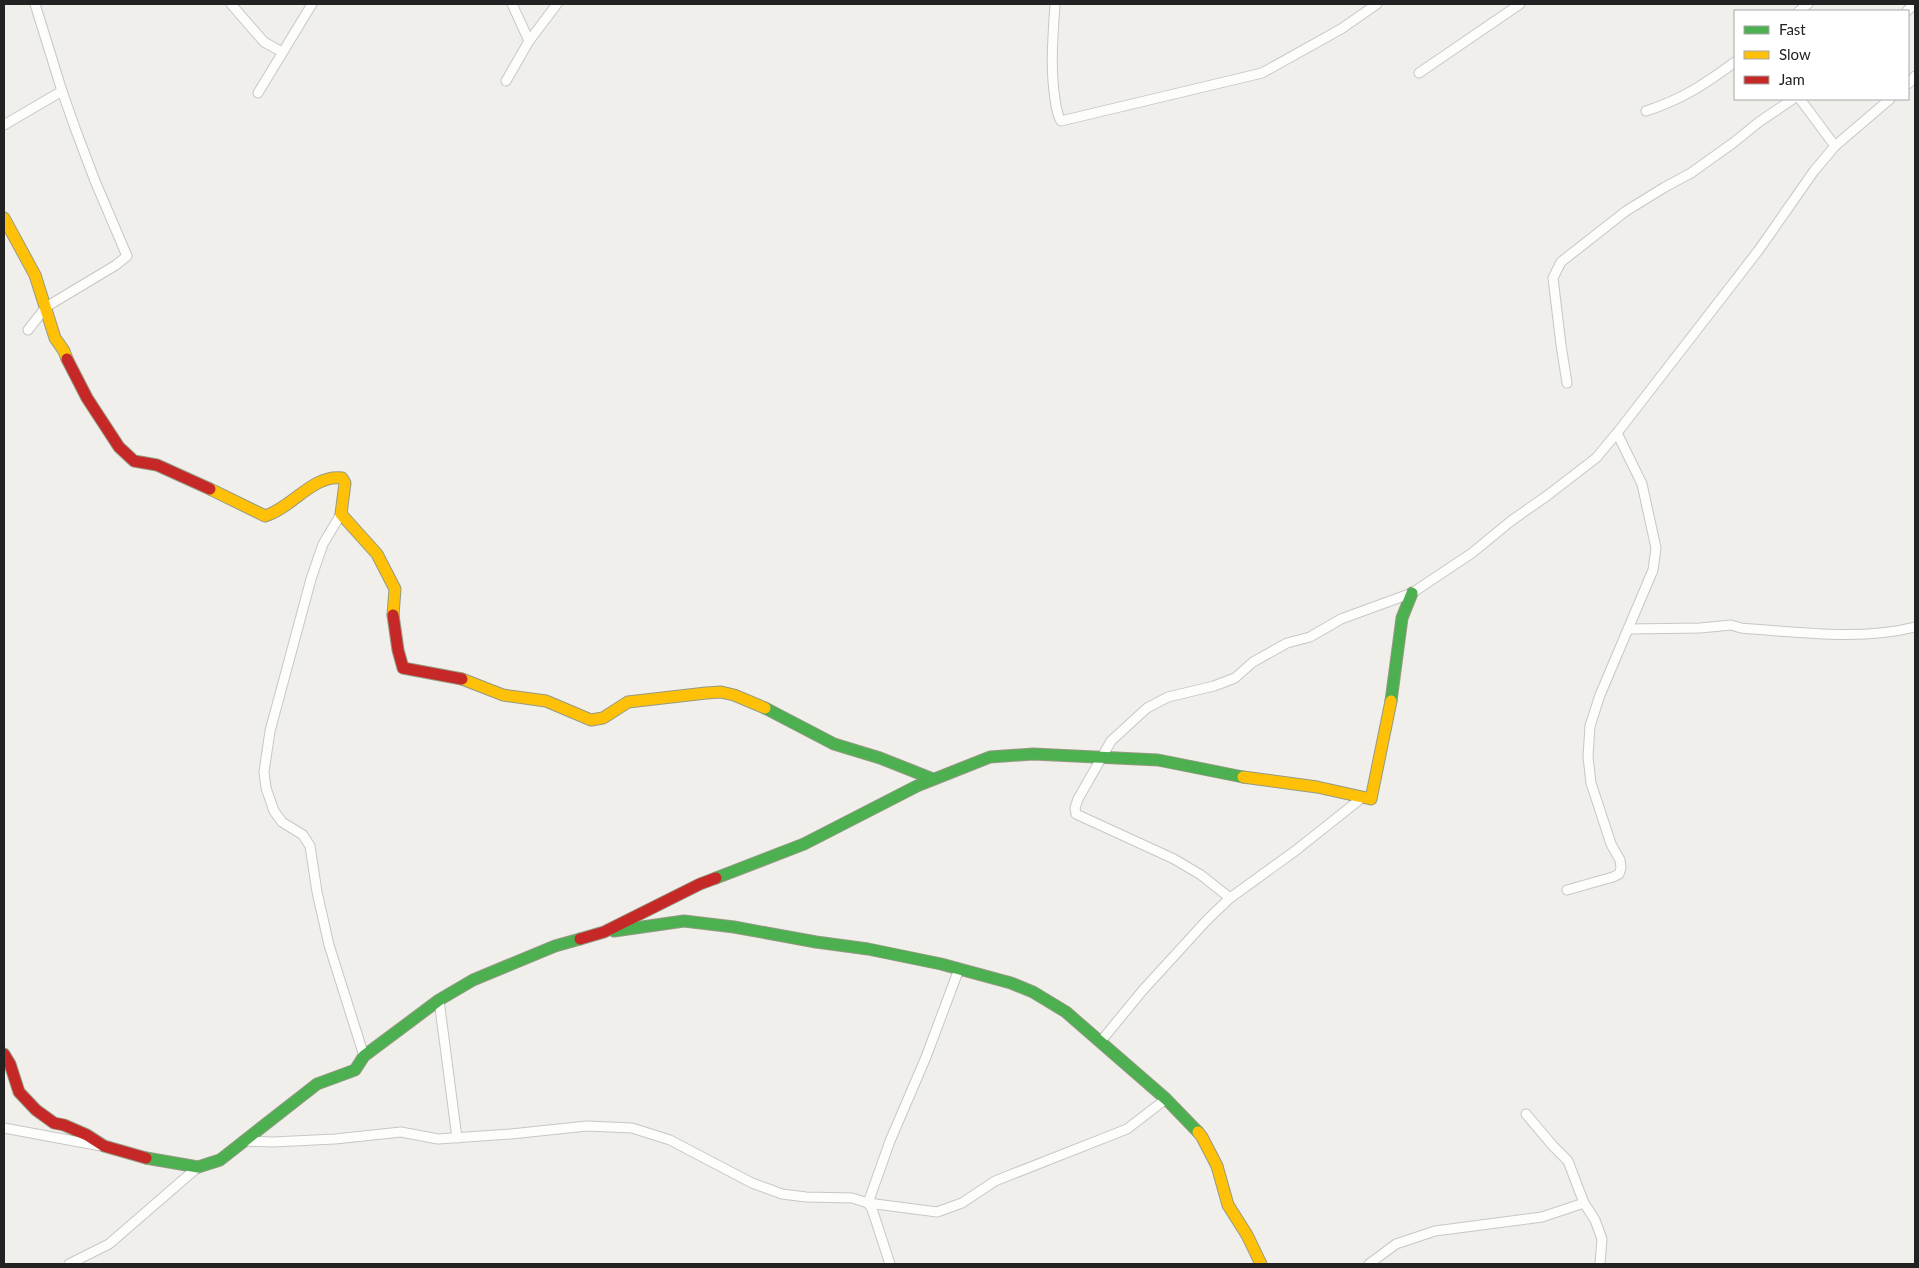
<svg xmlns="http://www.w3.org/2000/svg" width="1919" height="1268" viewBox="0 0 1919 1268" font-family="Lato,sans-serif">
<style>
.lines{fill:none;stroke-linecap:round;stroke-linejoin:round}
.street-casing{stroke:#c7c7c5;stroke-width:11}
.fast-casing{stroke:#959a82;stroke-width:13}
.slow-casing{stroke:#959a82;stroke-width:13}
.jam-casing{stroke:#959a82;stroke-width:13}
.street{stroke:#fdfdfc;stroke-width:9}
.fast{stroke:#4caf50;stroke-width:11}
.slow{stroke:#ffc107;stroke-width:11}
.jam{stroke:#c62828;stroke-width:11}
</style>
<rect width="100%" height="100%" fill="#f0efeb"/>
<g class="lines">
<g class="street-casing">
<g id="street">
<polyline points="231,4 264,42 282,52"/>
<polyline points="512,4 529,41"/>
<path d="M 1055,4 C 1053,36 1050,67 1055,99 C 1056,106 1057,115 1061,121 L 1262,73 L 1341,29 L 1377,4"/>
<polyline points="1799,11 1808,4"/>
<polyline points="1907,11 1914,4"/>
<polyline points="1419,73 1520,4"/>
<polyline points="506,81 529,41 557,4"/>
<polyline points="1908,84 1915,76"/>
<polyline points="258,93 312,4"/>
<polyline points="1800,99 1835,146"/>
<path d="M 1646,111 C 1683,99 1705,84 1735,62"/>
<polyline points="4,125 62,91"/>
<polyline points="28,330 46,307 116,265 127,256 95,181 75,128 62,91 35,4"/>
<polyline points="1567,383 1561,345 1553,278 1561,262 1626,211 1665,187 1691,173 1733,143 1759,122 1793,99"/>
<polyline points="341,514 323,544 311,579 270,731 264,772 266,788 274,811 282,822 303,835 310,846 317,892 329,945 364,1056"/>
<path d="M 1629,629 L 1700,628 L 1731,625 L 1741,628 C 1797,632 1861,641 1915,627"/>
<polyline points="1567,890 1613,877 1619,874 1621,868 1620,860 1611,844 1591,783 1588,757 1590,726 1600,695 1653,570 1656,548 1642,484 1617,433"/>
<polyline points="1230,898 1201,875 1174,859 1076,814 1075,808 1078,799 1111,741 1147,708 1168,697 1214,686 1235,678 1253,662 1287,643 1310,637 1341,619 1412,593 1472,553 1511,521 1548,495 1596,458 1617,433 1758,251 1814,171 1835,146 1890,99"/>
<polyline points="959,969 926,1057 890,1141 868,1203 937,1212 962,1203 995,1181 1127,1129 1166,1099"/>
<polyline points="439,1000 457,1138"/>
<polyline points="1101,1041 1143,990 1207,920 1230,898 1295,851 1363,797"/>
<polyline points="4,1128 101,1146"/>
<polyline points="245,1141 273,1142 335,1139 401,1132 438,1139 511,1134 587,1126 632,1128 670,1140 752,1183 782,1194 806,1197 852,1198 868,1203 872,1209 890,1264"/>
<polyline points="1584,1203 1595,1220 1602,1239 1600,1264"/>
<polyline points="69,1264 109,1244 198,1167"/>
<polyline points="1369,1264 1396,1244 1435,1231 1542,1217 1584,1203 1568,1161 1553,1146 1526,1114"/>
</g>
</g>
<g class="fast-casing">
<g id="fast">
<polyline points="1391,701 1402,618 1412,593"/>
<polyline points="765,708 834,744 880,758 933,779"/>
<polyline points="716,878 804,844 917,786 990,757 1033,754 1158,760 1243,777"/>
<polyline points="614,931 684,921 734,927 816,942 868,949 941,964 1011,983 1033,992 1066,1012 1166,1099 1198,1132"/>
<polyline points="146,1158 198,1167 220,1160 317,1084 355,1070 364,1056 439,1000 473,980 555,946 580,939"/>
</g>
</g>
<g class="slow-casing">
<g id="slow">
<polyline points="4,218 35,275 55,338 64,351 67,359"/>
<path d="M 210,489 L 265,516 C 292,508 313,474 342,478 L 345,483 L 341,514 L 377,554 L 395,589 L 393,615"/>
<polyline points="462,679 503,695 546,701 591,720 603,718 628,702 706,693 721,692 734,695 765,708"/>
<polyline points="1243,777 1317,787 1371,799 1391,701"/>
<polyline points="1198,1132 1202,1137 1217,1166 1228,1205 1247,1235 1261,1264"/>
</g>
</g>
<g class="jam-casing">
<g id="jam">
<polyline points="67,359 87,398 119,447 134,461 157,465 210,489"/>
<polyline points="393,615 398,650 403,668 462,679"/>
<polyline points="580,939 604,932 700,884 716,878"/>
<polyline points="4,1054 10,1064 19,1092 36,1110 54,1123 64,1125 87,1135 104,1146 146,1158"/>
</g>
</g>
<use href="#street" class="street"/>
<use href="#fast" class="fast"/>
<use href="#slow" class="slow"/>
<use href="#jam" class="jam"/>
</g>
<rect width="1919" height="1268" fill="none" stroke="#222222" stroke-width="10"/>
<rect x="1734" y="10" width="175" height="90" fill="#ffffff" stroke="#a7a7a7"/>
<rect x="1744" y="26" width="25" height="8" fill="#4caf50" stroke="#a7a7a7"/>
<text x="1779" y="35" font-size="15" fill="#222222">Fast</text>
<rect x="1744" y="51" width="25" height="8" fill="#ffc107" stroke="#a7a7a7"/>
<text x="1779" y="60" font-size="15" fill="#222222">Slow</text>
<rect x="1744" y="76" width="25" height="8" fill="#c62828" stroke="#a7a7a7"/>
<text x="1779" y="85" font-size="15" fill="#222222">Jam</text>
</svg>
